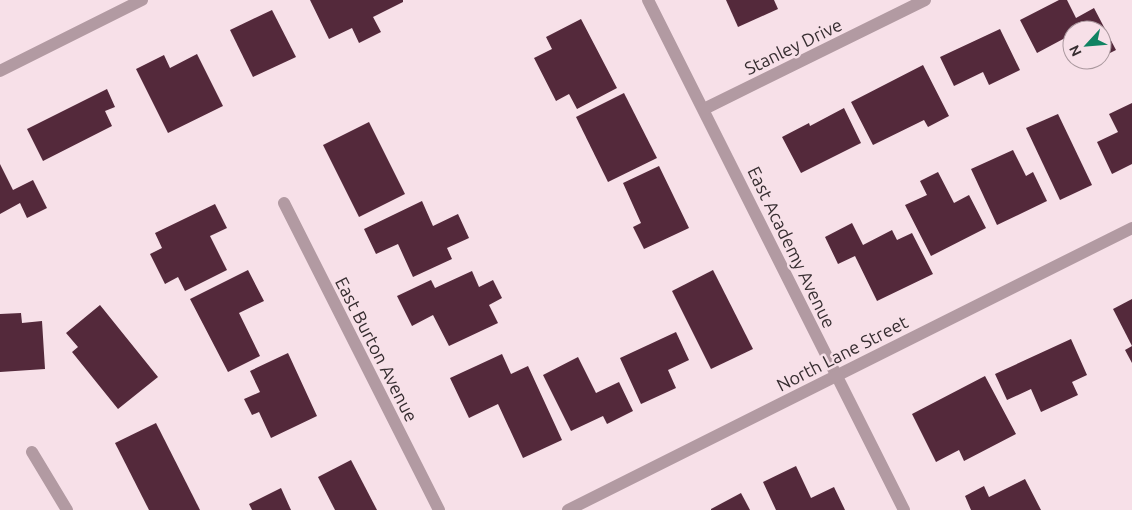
<svg xmlns="http://www.w3.org/2000/svg" width="1132" height="510" viewBox="0 0 1132 510" font-family="Ubuntu,sans-serif">
<style>
.building{fill:#54293b}
.lines{fill:none;stroke-linecap:round;stroke-linejoin:round}
.minor{stroke:#b29aa2;stroke-width:12}
.labels{text-anchor:middle;dominant-baseline:central;stroke-width:5;stroke-linejoin:round;paint-order:stroke}
.street-label{font-size:18px;fill:#362d30;stroke:#f7e0e8}
</style>
<rect width="100%" height="100%" fill="#f7e0e8"/>
<g class="building">
<polygon points="310,0 403,0 403,2 373,17 381,32 359,43 352,28 329,39"/>
<polygon points="726,0 774,0 778,9 738,27"/>
<polygon points="1059,0 1067,0 1076,18 1094,8 1116,50 1102,57 1102,30 1072,30 1072,51 1065,38 1037,53 1020,20"/>
<polygon points="272,10 296,57 253,77 230,30"/>
<polygon points="581,19 617,88 577,109 569,94 556,101 534,58 552,49 546,37"/>
<polygon points="1000,29 1020,70 989,85 983,72 954,86 940,57"/>
<polygon points="197,54 223,106 168,133 136,69 164,55 170,68"/>
<polygon points="1077,60 1097,60 1081,68"/>
<polygon points="923,65 949,116 928,127 924,120 873,145 851,102"/>
<polygon points="107,89 115,107 105,111 112,126 43,161 27,129"/>
<polygon points="624,93 657,158 608,182 576,117"/>
<polygon points="1132,103 1132,164 1112,174 1097,142 1118,132 1109,114"/>
<polygon points="844,108 861,143 801,173 782,137 809,123 810,126"/>
<polygon points="1058,114 1092,185 1060,200 1026,128"/>
<polygon points="369,122 405,194 359,217 323,145"/>
<polygon points="1013,150 1026,176 1033,172 1047,201 997,225 971,169"/>
<polygon points="0,164 13,190 33,180 47,208 27,218 20,203 0,214"/>
<polygon points="659,166 689,228 644,249 633,227 641,223 623,183"/>
<polygon points="938,172 954,203 969,195 986,228 931,256 905,205 927,195 920,181"/>
<polygon points="422,201 433,226 458,214 469,238 447,248 452,259 413,277 398,244 376,254 364,229"/>
<polygon points="215,204 227,228 210,236 227,270 185,291 178,277 165,284 150,254 162,248 155,233"/>
<polygon points="852,223 863,245 892,230 897,240 912,233 933,274 877,301 855,256 838,264 825,237"/>
<polygon points="248,270 264,301 239,313 260,356 228,372 190,299"/>
<polygon points="713,270 753,349 711,369 672,291"/>
<polygon points="472,271 479,287 493,280 502,298 489,305 498,323 449,346 433,315 412,326 397,296 431,280 435,288"/>
<polygon points="1132,299 1132,346 1113,309"/>
<polygon points="100,305 158,377 118,409 72,352 78,347 66,333"/>
<polygon points="21,313 22,323 42,321 45,369 0,372 0,314"/>
<polygon points="676,332 689,360 668,370 676,388 641,404 620,358"/>
<polygon points="1071,339 1087,375 1072,382 1078,395 1041,412 1031,389 1007,400 995,374"/>
<polygon points="1132,346 1132,363 1125,350"/>
<polygon points="288,353 317,416 271,438 259,412 252,415 244,399 260,392 250,371"/>
<polygon points="502,354 511,374 528,366 562,440 523,458 498,404 469,418 450,378"/>
<polygon points="578,357 596,393 619,382 633,411 607,424 603,416 571,431 543,375"/>
<polygon points="985,376 1016,434 964,461 959,450 936,462 912,414"/>
<polygon points="156,423 200,510 149,510 115,443"/>
<polygon points="351,460 377,510 335,510 318,477"/>
<polygon points="796,466 811,498 834,487 845,510 776,510 763,482"/>
<polygon points="1025,479 1041,510 971,510 965,496 984,486 989,497"/>
<polygon points="281,488 291,510 252,510 249,504"/>
<polygon points="741,493 750,510 711,510 711,509"/>
</g>
<g class="lines">
<g class="minor">
<polyline points="648,0 904,510"/>
<polyline points="0,71 142,0"/>
<polyline points="704,109 925,0"/>
<polyline points="284,203 439,510"/>
<polyline points="32,452 67,510"/>
<polyline points="568,510 1132,228"/>
</g>
</g>
<g class="labels">
<g class="street-label">
<text transform="translate(793 46) rotate(-26)">Stanley Drive</text>
<text transform="translate(792 247) rotate(64)">East Academy Avenue</text>
<text transform="translate(377 349) rotate(63)">East Burton Avenue</text>
<text transform="translate(842 353) rotate(-27)">North Lane Street</text>
</g>
</g>
<g transform="translate(1087 45) rotate(244)"><circle r="24" fill="#f7e0e8" stroke="#aa989e"/>
<path d="M0-4L9 19L0 12L-9 19Z" fill="#108362"/>
<text y="-8" font-size="14" font-weight="bold" text-anchor="middle" fill="#362d30">N</text>
</g>
</svg>
